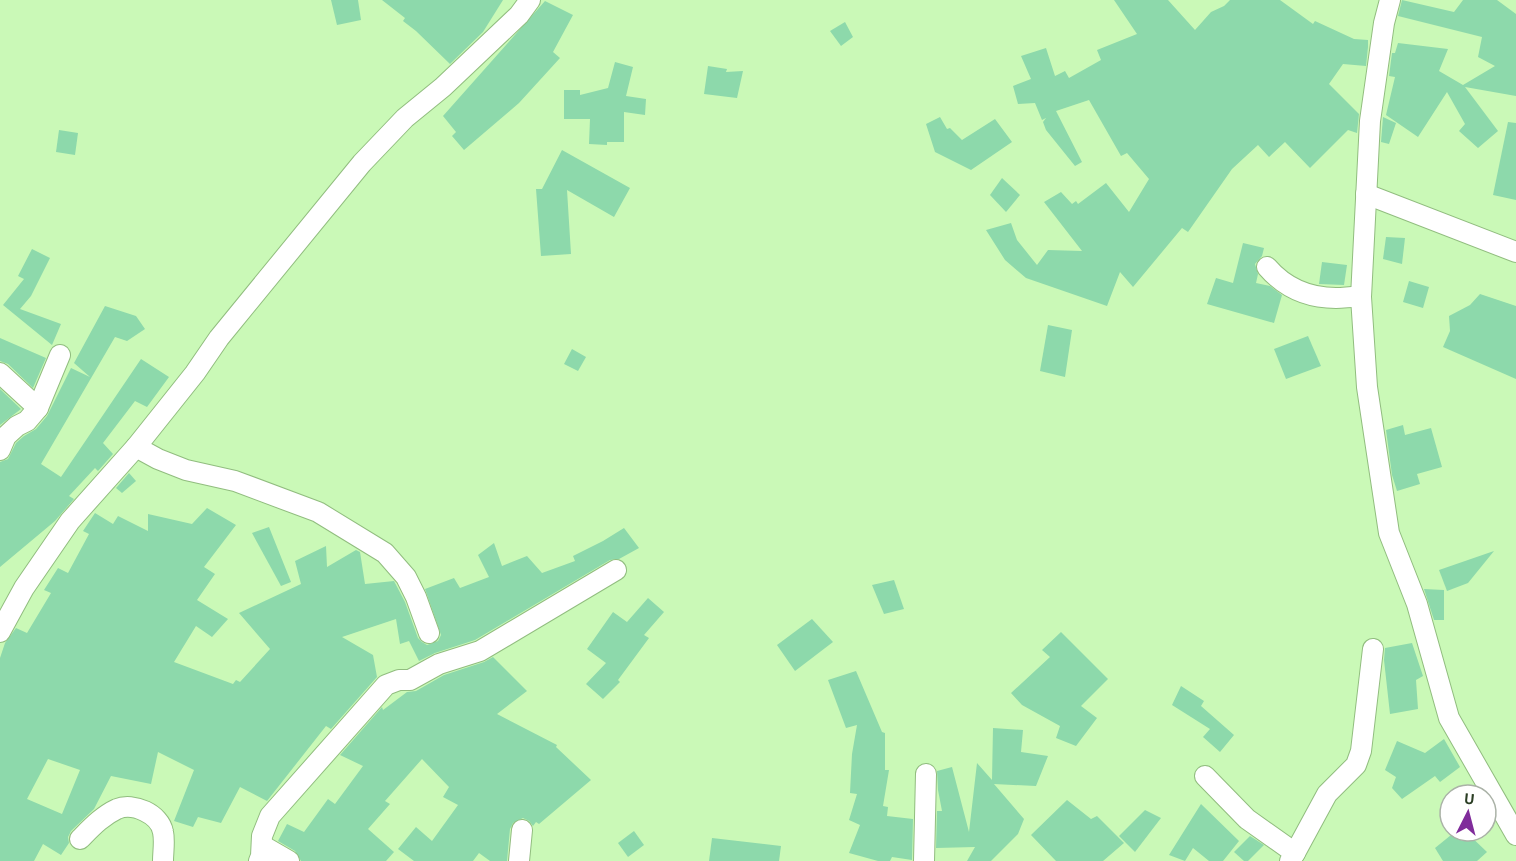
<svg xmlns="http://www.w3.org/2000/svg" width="1516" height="861" viewBox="0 0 1516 861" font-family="'Alegreya Sans',sans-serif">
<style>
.building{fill:#8dd9ab;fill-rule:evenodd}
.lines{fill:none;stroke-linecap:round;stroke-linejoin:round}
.minor-casing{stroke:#91bd7f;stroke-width:22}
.minor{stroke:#fff;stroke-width:20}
</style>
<rect width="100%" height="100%" fill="#caf9b7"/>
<g class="building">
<polygon points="331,0 358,0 361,20 337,25"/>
<polygon points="382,0 503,0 483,32 450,64 416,31 403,21 405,18"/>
<polygon points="1114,0 1168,0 1195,30 1211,12 1224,6 1230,0 1280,0 1313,24 1315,21 1354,39 1368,40 1368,47 1366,66 1343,64 1329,84 1359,114 1357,133 1348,130 1310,168 1285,142 1269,157 1258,145 1232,169 1188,232 1182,228 1133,287 1120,272 1107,306 1026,278 1005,260 986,230 1011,223 1017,240 1037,265 1048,250 1082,251 1044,202 1061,192 1072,204 1076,201 1078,204 1106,183 1129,212 1149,179 1127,153 1121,156 1089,100 1056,111 1082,162 1075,166 1046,130 1043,122 1046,118 1042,120 1035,103 1018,104 1013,86 1031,79 1021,56 1046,48 1055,76 1065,71 1069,78 1101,60 1097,50 1137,34"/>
<polygon points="1402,0 1454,12 1463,0 1497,0 1516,14 1516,96 1465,87 1498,131 1478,148 1459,131 1465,124 1447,92 1418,137 1386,115 1395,77 1389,76 1392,53 1395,53 1398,43 1448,49 1439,71 1463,85 1495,66 1478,57 1482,37 1398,16"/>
<polygon points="545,1 573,15 553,52 560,58 519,103 464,150 452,136 456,132 443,116"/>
<polygon points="845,22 853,37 841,46 830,31"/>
<polygon points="615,62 633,67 626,96 646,99 645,115 624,112 624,142 607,142 607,145 589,144 590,119 564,119 564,90 580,90 580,95 608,88"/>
<polygon points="708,66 727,69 726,72 743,71 737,98 704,94"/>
<polygon points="940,117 947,129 950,128 962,140 995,119 1012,142 971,170 935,152 926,124"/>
<polygon points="1383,117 1396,123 1389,144 1381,142"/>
<polygon points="1508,122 1516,123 1516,200 1493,195"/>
<polygon points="59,130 78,133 75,155 56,152"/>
<polygon points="562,150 630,188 614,217 567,190 571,254 541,256 536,189 542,189"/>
<polygon points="1002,178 1020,195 1006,212 990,195"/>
<polygon points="1386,237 1405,238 1402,264 1383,259"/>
<polygon points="1243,243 1264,248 1262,256 1255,264 1258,274 1256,283 1270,286 1282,295 1274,323 1207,304 1216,278 1233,283"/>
<polygon points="32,249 50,258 31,296 20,309 61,324 52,345 3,305 24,279 18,276"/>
<polygon points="1322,262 1347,265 1344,285 1319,284"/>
<polygon points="1409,281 1429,287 1423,308 1403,302"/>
<polygon points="1480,294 1516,306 1516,379 1443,347 1450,331 1449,316 1470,305"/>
<polygon points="105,306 136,316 145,329 127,341 115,337 41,464 61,477 141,359 169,377 147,407 135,401 103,443 113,454 98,471 95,468 69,496 74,499 55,521 0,567 0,462 8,459 16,443 24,436 36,429 47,416 71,368 90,377 74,363"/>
<polygon points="1048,325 1072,330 1065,377 1040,371"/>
<polygon points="1308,336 1321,366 1286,379 1274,349"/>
<polygon points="0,338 46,358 33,388 8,364 0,361"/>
<polygon points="572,349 586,357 578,371 564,364"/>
<polygon points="0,389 21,409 0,425"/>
<polygon points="1403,425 1405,435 1431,428 1442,467 1417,474 1420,484 1397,491 1392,475 1386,430"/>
<polygon points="129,473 136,481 122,493 116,488"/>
<path d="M 207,508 L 236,525 L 204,567 L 215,574 L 197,600 L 228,619 L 212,637 L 196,626 L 174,662 L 233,684 L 236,680 L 240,682 L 270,649 L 239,613 L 301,584 L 295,561 L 326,546 L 327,567 L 356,550 L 360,552 L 365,584 L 394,581 L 405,602 L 418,638 L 422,642 L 427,645 L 438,641 L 441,635 L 425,589 L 454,578 L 460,588 L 489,577 L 478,555 L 494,543 L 502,566 L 527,556 L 542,573 L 575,561 L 573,556 L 603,541 L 624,528 L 639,548 L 619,559 L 610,560 L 475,640 L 435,653 L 419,661 L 409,641 L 400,644 L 396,619 L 342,637 L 373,655 L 377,677 L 331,729 L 326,726 L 267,801 L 240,787 L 221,823 L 198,817 L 193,827 L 174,821 L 194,770 L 158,752 L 151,784 L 111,776 L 94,809 L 71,831 L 68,837 L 69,843 L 61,855 L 43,844 L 34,861 L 0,861 L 0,658 L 5,643 L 16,628 L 27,633 L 51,593 L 44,590 L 58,568 L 68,573 L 89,534 L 83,531 L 95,513 L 113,524 L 118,516 L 148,531 L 148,514 L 192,524 ZM 48,759 L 80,770 L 62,814 L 27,799 Z"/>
<polygon points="269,527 291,582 281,586 252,533"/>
<polygon points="1494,551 1468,583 1447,591 1439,570"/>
<polygon points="894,580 904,609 884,614 872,585"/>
<polygon points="1424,589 1444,590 1444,620 1434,620"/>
<polygon points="648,598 664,612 644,635 649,638 618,680 620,682 603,699 586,684 606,663 587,649 613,612 627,622"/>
<polygon points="812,619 833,642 795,671 777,645"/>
<polygon points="1061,632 1108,679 1081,706 1097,718 1076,746 1056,738 1060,726 1022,705 1011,693 1050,657 1042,650"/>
<polygon points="1412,643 1423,676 1416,680 1418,709 1390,714 1384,660 1385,648"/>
<polygon points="493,657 527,691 497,714 557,745 556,747 591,780 539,824 536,822 533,826 529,821 523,818 513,823 510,829 507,861 490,861 479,853 473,861 414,861 398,849 416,827 432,841 458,805 443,797 449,787 422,759 385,801 390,804 368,829 394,852 386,861 301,861 295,851 278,841 287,824 304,832 328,799 335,804 363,766 340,755 382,707 383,710 407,692 416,691 444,675 484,662"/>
<polygon points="856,671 882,732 885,733 885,770 889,770 883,806 888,807 887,816 913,819 912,860 892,857 890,861 878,861 849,853 860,825 849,820 857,794 850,793 852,754 857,725 846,728 828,680"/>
<polygon points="1181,686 1204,701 1201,706 1234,735 1220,752 1203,737 1210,729 1172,705"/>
<polygon points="993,728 1023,730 1021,752 1048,756 1036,786 994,784 1024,819 1018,834 991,861 967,861 975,847 936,848 937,811 942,811 938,790 937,771 952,767 969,832 977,763 992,780"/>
<polygon points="1444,739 1460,767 1440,782 1435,776 1402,799 1392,788 1396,777 1385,770 1397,741 1425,753"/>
<polygon points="1067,800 1091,819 1097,816 1124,843 1103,861 1056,861 1031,835"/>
<polygon points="1201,804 1239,841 1223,861 1209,861 1193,848 1185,861 1169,855"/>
<polygon points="1145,810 1161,818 1135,852 1119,836"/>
<polygon points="634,831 644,845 628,857 618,843"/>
<polygon points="1456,831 1465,831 1487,852 1477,861 1443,861 1435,848"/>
<polygon points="1250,836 1264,845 1248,861 1244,861 1234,852"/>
<polygon points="712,838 781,846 779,861 709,861"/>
</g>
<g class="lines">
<g class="minor-casing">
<g id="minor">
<polyline points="1390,0 1384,23 1370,121 1361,297 1367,387 1389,533 1417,604 1449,718 1516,835"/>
<polyline points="1366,194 1516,252"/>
<path d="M 1267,267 C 1285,288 1309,298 1336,298 C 1345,298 1353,296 1361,297"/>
<polyline points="0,373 38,408"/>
<polyline points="136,447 158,459 186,470 235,481 318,512 385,553 406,577 416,597 429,633"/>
<polyline points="0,450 6,436 17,426 27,421 38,408 60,355"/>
<polyline points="0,632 24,588 70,521 136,447 195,373 219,338 362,163 405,118 443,87 519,15 530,0"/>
<polyline points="1205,776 1247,819 1295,853 1290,861"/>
<path d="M 80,839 C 91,828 102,816 117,809 C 133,802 160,814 163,832 C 165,841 163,852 163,861"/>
<polyline points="263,846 289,861"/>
<polyline points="1295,853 1327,794 1356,765 1361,751 1373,649"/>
<polyline points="259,861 261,856 262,836 270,816 386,685 399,680 410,680 439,664 480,651 616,570"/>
<polyline points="519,861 522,830"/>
<polyline points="924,861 926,774"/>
</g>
</g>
<use href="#minor" class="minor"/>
</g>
<g transform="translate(1468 813) rotate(6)"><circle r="28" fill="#ffffff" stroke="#aab2a7" stroke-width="1.5"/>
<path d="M0-4.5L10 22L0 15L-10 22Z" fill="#802c9b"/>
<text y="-9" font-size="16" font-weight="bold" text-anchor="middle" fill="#2b3e24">U</text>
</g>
</svg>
